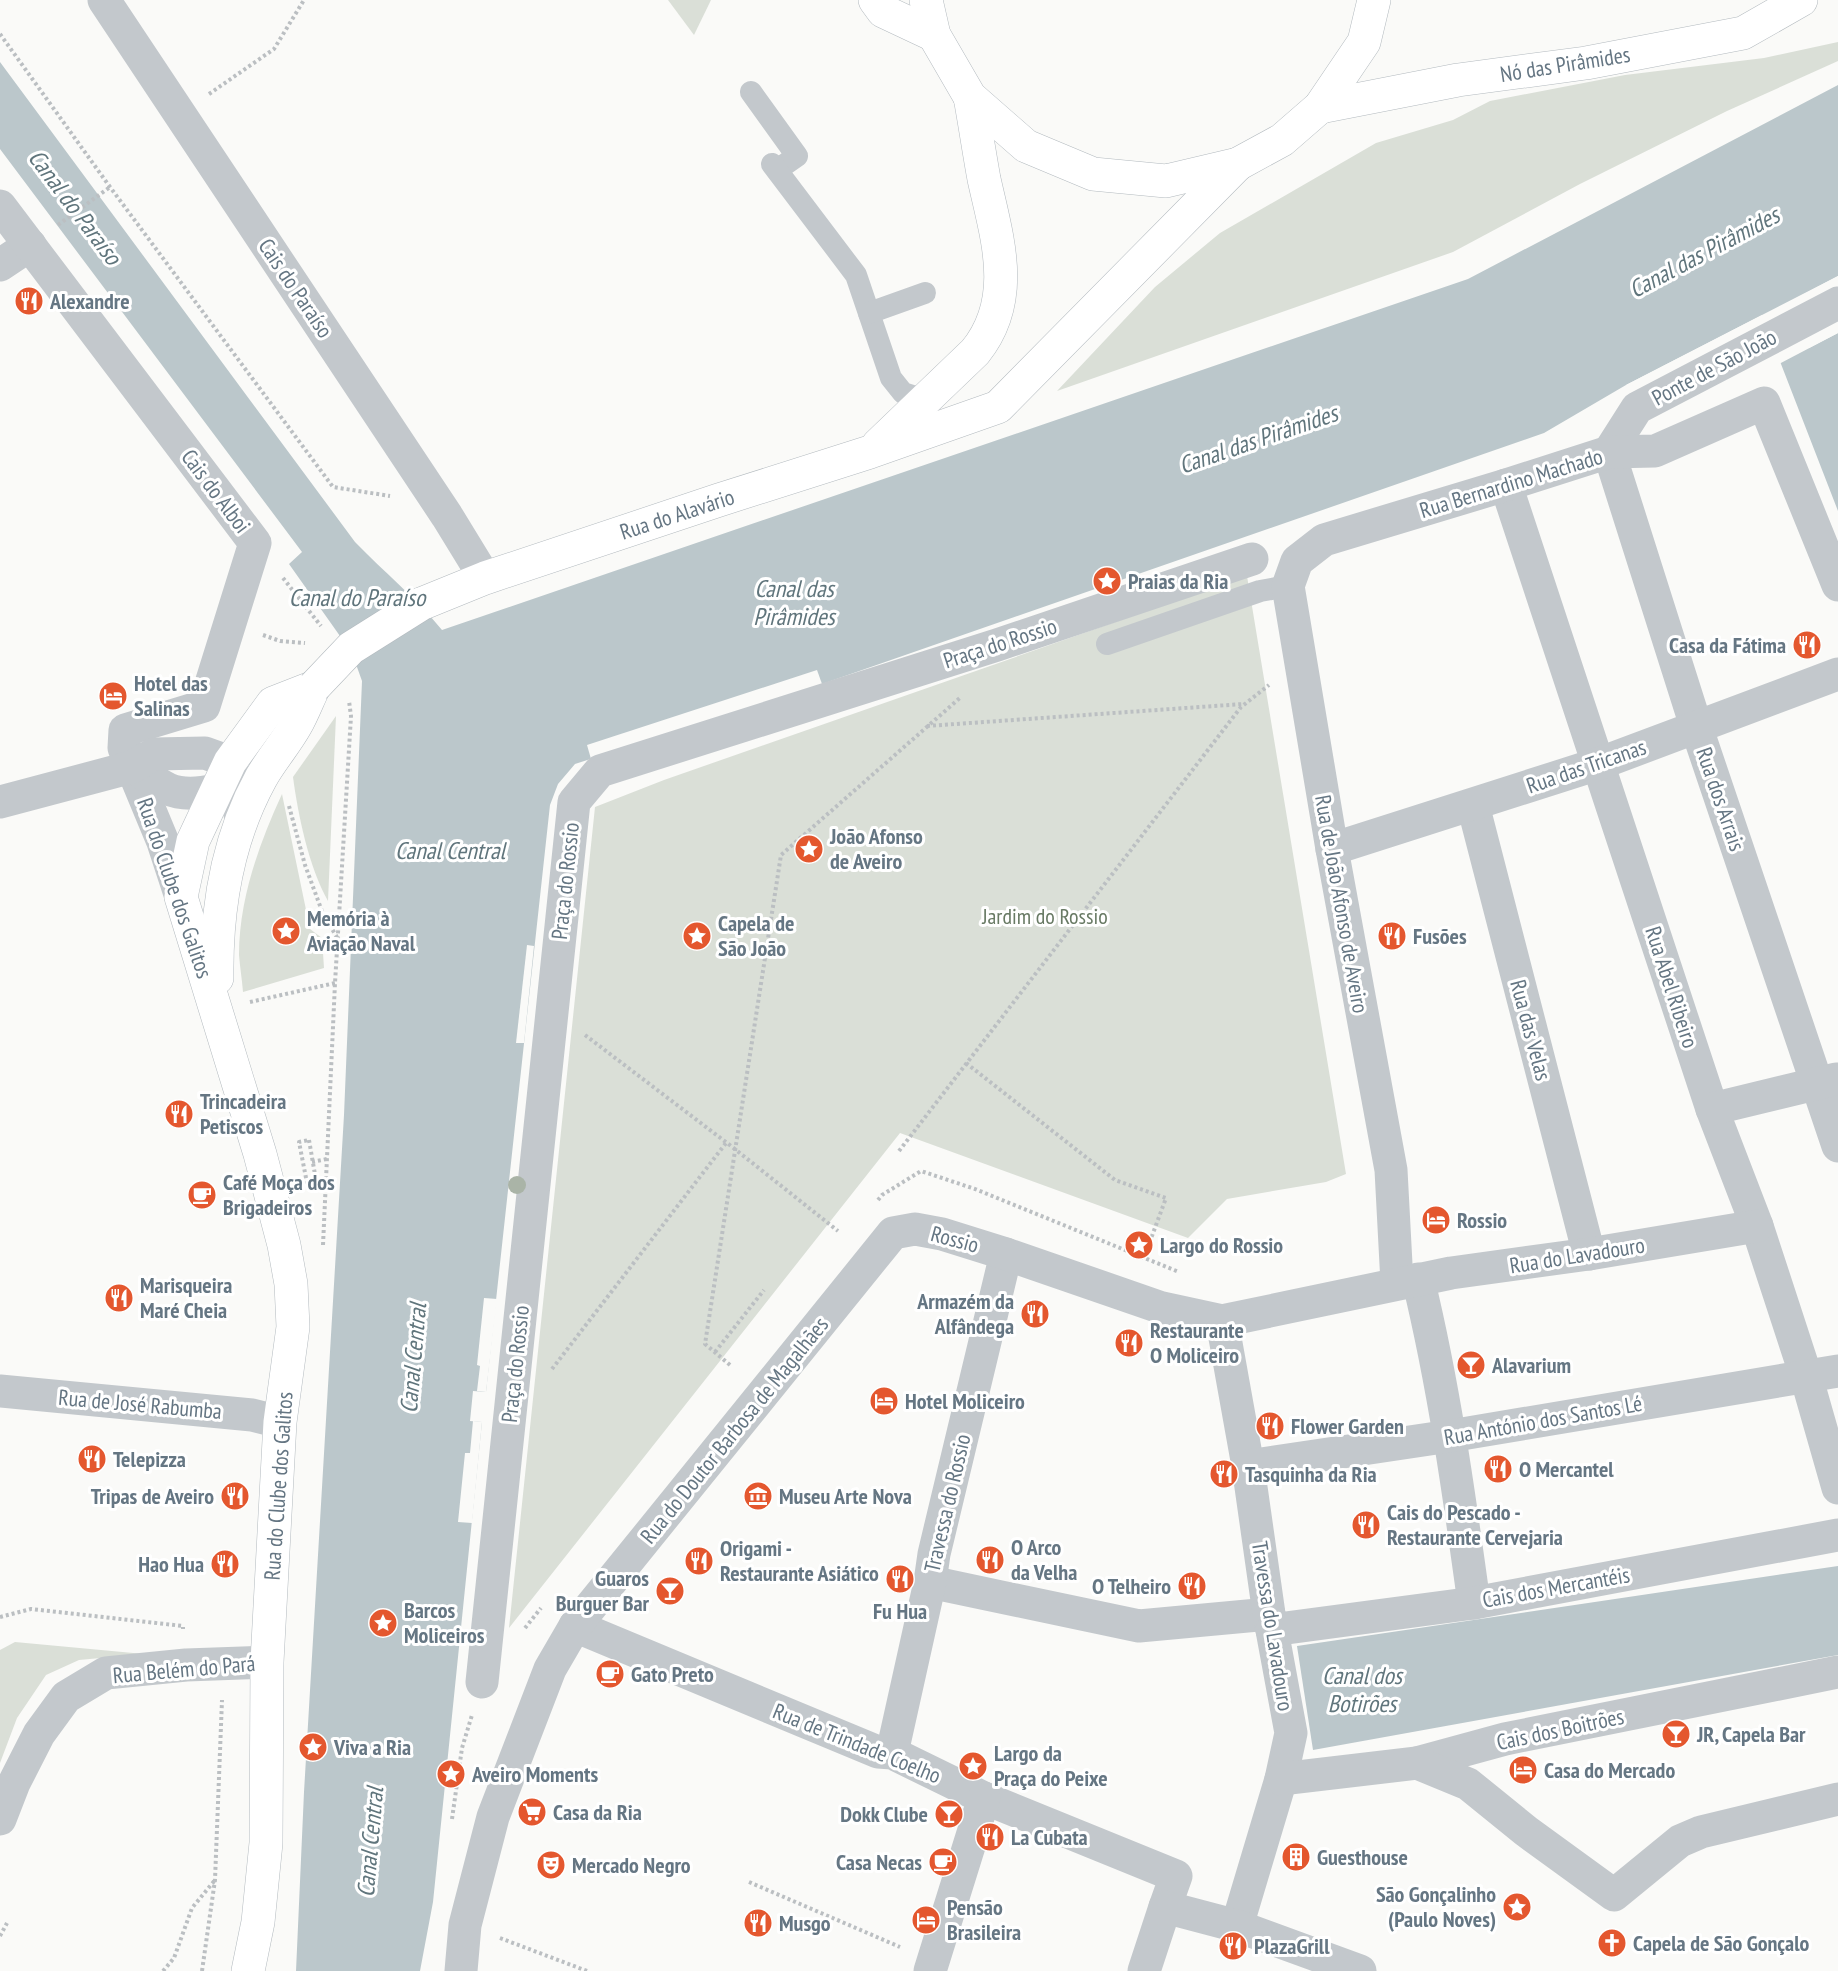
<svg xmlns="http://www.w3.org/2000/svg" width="1838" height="1971" viewBox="0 0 1838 1971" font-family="'PT Sans Narrow',sans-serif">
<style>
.green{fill:#dadfd7}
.water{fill:#bbc7cb}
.pier{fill:#fafaf8}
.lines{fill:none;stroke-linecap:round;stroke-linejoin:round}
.secondary-casing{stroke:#b3babf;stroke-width:34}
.path{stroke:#bbbfc2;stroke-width:4;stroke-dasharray:3 3;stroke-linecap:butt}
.service{stroke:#c3c8cc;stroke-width:22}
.pedestrian{stroke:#c3c8cc;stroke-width:33}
.minor{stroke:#c3c8cc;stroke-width:33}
.secondary{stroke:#fff;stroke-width:33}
.secondary-bridge-casing{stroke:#b3babf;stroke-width:34;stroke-linecap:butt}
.secondary-bridge{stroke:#fff;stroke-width:33}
.tree{fill:#aab4a7}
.labels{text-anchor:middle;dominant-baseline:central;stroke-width:6;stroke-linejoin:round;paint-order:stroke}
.street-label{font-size:22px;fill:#657683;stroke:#fff}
.poi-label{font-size:22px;font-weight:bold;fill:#657683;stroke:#fff;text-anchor:start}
.park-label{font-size:22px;fill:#687a64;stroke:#fff}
.water-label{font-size:24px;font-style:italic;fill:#60757c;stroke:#fff}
</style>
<rect width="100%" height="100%" fill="#fafaf8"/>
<g class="green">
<polygon points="668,0 711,0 694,35"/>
<polygon points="1838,42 1838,61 1727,111 1580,184 1453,252 1057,391 1155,287 1220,233 1376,143 1453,120 1490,101 1625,75 1764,58"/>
<polygon points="1247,576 1346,1174 1326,1182 1227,1199 1188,1238 900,1133 509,1628 595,807 664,780"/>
<path d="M 336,716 L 328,901 C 309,868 298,815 293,777 Z"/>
<path d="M 282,794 L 310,929 L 322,938 L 324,968 L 243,992 C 242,980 240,967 239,955 C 239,899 259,844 282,794 Z"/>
<polygon points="15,1642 144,1654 79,1660 46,1675 17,1718 0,1763 0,1650"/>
</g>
<g class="water">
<path d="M 0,62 L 355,542 C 384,572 416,598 442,630 L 1468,279 L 1838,85 L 1838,276 L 1789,302 L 1809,348 L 1838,333 L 1838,511 L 1762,315 L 1626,385 L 1544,433 L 822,684 L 575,764 L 558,784 L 550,805 L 486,1392 L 473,1391 L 470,1421 L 482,1422 L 433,1902 L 420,1971 L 296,1971 L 304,1792 L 344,1115 L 362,681 L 352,653 L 289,564 L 302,552 L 0,149 Z"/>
<polygon points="1838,1566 1838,1655 1313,1750 1297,1646"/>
</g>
<g class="pier">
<polygon points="1838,276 1838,279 1792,303 1810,344 1838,330 1838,333 1777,365 1761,319 1627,388 1626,385"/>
<polygon points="817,670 822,684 591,759 587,745"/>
<polygon points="527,945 534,946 524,1043 516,1043"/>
<polygon points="484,1298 497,1299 486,1392 477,1391 480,1366 477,1365"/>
<polygon points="473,1421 482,1422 472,1523 458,1522 465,1453 470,1453"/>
</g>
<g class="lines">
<g class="secondary-casing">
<g id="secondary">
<polyline points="875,0 883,11 934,35"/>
<polyline points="926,0 934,35 970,97 1026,146 1093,174 1166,181 1238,164 1282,140 1320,107 1364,42 1374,0"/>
<polyline points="1320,107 1458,80 1586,63 1743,33 1801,0"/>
<path d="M 878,445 L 975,352 C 1018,299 997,238 984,179 C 979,152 975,124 970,97"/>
<polyline points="421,604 485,578 719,500 870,452 998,407 1238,164"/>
<path d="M 217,978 C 216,908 227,840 261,778 C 271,760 286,743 296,725 C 303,713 308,699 314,687"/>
<polyline points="248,1971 258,1922 266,1843 267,1662 280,1422 293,1327 291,1284 284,1245 260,1154 181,897 193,841 230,762 273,703 314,687"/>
</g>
</g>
<g class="path">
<polyline points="0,34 110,187 333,487 390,496"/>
<polyline points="209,94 274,49 304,0"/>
<polyline points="58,225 110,187"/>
<polyline points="283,578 321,626"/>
<polyline points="263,635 280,641 305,643"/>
<polyline points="927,726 1243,704"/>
<polyline points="289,806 305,865 323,914 338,939"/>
<polyline points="250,1002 335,983"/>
<polyline points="585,1035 731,1146 838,1231"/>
<polyline points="966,1063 1115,1180 1166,1198 1149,1244"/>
<polygon points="309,1140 317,1186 308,1188 299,1142"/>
<polyline points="899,1151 1241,707 1269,685"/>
<polyline points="312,1162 327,1159"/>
<polyline points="878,1200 882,1195 921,1171 975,1189 1179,1272"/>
<polyline points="323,1245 335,983 351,716 349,701"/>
<polyline points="715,1352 764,1290"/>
<polyline points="730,1365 705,1344 781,855 961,697"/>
<polyline points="552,1369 726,1143"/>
<polyline points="0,1617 31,1609 183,1626 183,1629"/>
<polyline points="525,1628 541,1608"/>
<polyline points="452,1819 462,1748 472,1715"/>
<polyline points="749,1882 900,1947"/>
<polyline points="0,1936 7,1923"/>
<polyline points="500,1938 587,1971"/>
<polyline points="163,1971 174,1958 192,1908 215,1880"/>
<polyline points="202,1971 215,1880 222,1700"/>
</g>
<g class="service">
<polyline points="751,92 797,156 777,170"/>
<polyline points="772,164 856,275 891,378 903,393 925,400"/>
<polyline points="869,313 925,293"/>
<polyline points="1107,644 1260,591 1288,586"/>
</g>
<g class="pedestrian">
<polyline points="0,265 30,245"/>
<polyline points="930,1582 1139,1626 1269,1614"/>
<polyline points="575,1626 878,1752 892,1753 984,1798 1176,1876 1165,1907"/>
<polyline points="482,1682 574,802 600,771 997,645 1252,559"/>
<polyline points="892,1753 930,1582 934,1554 1006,1254"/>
<polyline points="1417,1763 1505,1739 1838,1672"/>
<polyline points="930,1971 984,1798"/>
</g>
<g class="minor">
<polyline points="104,0 447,516 485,578"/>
<polyline points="0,206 255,543 204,706 125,730 124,748 163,842 181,897"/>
<polyline points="1609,452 1696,726 1838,1146"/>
<polyline points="1609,452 1637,408 1838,303"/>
<polyline points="1506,485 1712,1109 1757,1226 1806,1376 1838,1488"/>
<path d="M 132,767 C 144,774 156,783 168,789 C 190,799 221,789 243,783"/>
<polyline points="0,802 132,767 154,754 205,753 230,762 241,819"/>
<polyline points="1473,805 1589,1254"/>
<polyline points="1332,849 1598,764 1838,674"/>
<polyline points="1712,1109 1836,1079"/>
<path d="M 1418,1279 C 1444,1386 1459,1494 1474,1603"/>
<polyline points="1397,1283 1391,1170 1332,849 1288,586 1297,561 1324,540 1506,485 1609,452 1655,451 1764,403 1838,585"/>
<polyline points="1222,1321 1248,1466 1269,1614 1291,1733 1281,1779 1237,1926"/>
<polyline points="0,1391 252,1415 280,1422"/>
<polyline points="1248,1466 1450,1436 1838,1371"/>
<polyline points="1272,1630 1474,1603 1838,1535"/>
<polyline points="1281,1779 1417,1763 1468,1784 1526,1831 1614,1895 1680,1841 1701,1832 1838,1799"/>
<polyline points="0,1819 14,1783 39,1734 66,1697 106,1673 186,1665 267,1662"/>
<polyline points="461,1971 465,1925 493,1817 550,1669 575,1626 893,1233 915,1229 942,1234 1006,1254 1162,1308 1222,1321 1451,1273 1589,1254 1757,1226"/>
<polyline points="1144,1971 1165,1907 1237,1926 1360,1971"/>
</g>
<use href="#secondary" class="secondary"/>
<g class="secondary-bridge-casing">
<polyline id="secondary-bridge" points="314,687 351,648 421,604"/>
</g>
<use href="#secondary-bridge" class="secondary-bridge"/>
</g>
<circle class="tree" cx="517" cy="1185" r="9"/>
<defs>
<g id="restaurant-disc" transform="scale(1.5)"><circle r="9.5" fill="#e4572e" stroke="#fff"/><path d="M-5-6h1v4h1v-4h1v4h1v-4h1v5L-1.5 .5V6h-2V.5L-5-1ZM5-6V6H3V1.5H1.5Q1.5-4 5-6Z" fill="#fff"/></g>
<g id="sight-disc" transform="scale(1.5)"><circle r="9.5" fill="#e4572e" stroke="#fff"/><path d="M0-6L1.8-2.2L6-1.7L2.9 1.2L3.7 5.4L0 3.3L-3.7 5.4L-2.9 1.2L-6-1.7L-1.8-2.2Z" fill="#fff"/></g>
<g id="hotel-disc" transform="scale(1.5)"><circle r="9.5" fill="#e4572e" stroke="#fff"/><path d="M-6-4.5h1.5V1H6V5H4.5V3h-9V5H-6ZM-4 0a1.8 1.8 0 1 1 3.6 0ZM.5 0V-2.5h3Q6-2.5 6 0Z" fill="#fff"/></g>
<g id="cafe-disc" transform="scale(1.5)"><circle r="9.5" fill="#e4572e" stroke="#fff"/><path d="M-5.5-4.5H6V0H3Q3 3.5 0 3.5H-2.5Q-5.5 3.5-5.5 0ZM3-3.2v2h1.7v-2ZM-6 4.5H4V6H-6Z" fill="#fff"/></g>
<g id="bar-disc" transform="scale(1.5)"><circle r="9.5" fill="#e4572e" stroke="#fff"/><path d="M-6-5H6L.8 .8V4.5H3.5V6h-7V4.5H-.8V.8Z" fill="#fff"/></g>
<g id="museum-disc" transform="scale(1.5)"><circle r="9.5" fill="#e4572e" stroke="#fff"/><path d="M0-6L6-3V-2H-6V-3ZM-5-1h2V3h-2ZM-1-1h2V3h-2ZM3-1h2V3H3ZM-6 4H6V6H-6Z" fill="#fff"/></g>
<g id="supermarket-disc" transform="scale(1.5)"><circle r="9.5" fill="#e4572e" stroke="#fff"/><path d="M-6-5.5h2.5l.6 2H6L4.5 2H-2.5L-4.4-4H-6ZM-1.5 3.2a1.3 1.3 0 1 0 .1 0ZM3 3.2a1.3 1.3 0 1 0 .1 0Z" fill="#fff"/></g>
<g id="building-disc" transform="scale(1.5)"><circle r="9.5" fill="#e4572e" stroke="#fff"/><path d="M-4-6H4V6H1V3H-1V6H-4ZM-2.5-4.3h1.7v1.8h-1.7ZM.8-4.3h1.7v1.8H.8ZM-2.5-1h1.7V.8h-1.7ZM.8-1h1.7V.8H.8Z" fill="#fff"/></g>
<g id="theatre-disc" transform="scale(1.5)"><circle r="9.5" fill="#e4572e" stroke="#fff"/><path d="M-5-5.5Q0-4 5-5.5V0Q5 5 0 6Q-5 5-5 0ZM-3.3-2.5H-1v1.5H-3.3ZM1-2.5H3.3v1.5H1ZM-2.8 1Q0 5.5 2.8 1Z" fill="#fff"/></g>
<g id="church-disc" transform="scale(1.5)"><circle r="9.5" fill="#e4572e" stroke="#fff"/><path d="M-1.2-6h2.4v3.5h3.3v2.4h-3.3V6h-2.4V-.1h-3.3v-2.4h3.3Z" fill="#fff"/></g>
</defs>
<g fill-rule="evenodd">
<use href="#restaurant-disc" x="29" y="301"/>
<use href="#sight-disc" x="1107" y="581"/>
<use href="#restaurant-disc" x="1807" y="645"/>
<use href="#hotel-disc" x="113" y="696"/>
<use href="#sight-disc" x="809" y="849"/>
<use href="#sight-disc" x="286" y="931"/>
<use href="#sight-disc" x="697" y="936"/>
<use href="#restaurant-disc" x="1392" y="936"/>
<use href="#restaurant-disc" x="179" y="1114"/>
<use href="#cafe-disc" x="202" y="1195"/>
<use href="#hotel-disc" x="1436" y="1220"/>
<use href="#sight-disc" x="1139" y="1245"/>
<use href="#restaurant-disc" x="119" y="1298"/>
<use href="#restaurant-disc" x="1035" y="1314"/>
<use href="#restaurant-disc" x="1129" y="1343"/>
<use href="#bar-disc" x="1471" y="1365"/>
<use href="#hotel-disc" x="884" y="1401"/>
<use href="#restaurant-disc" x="1270" y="1426"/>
<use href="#restaurant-disc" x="92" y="1459"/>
<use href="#restaurant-disc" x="1498" y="1469"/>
<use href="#restaurant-disc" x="1224" y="1474"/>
<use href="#restaurant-disc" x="235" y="1496"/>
<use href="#museum-disc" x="758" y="1496"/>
<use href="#restaurant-disc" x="1366" y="1525"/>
<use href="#restaurant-disc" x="990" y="1560"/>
<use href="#restaurant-disc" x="699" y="1561"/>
<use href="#restaurant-disc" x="225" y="1564"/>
<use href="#restaurant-disc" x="900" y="1579"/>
<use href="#restaurant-disc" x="1192" y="1586"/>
<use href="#bar-disc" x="670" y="1591"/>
<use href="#sight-disc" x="383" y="1623"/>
<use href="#cafe-disc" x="610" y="1674"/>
<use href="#bar-disc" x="1676" y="1734"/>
<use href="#sight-disc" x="313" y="1747"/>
<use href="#sight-disc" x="973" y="1766"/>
<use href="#hotel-disc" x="1523" y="1770"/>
<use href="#sight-disc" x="451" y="1774"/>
<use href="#supermarket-disc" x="532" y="1812"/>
<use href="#bar-disc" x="949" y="1814"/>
<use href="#restaurant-disc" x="990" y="1837"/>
<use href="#building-disc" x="1296" y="1857"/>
<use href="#cafe-disc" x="943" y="1862"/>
<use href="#theatre-disc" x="551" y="1865"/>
<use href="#sight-disc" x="1517" y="1907"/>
<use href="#hotel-disc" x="926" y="1920"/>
<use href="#restaurant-disc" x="758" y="1923"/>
<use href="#church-disc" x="1612" y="1943"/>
<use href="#restaurant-disc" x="1233" y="1946"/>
</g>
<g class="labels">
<g class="street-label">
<text transform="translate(1565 64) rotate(-9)">Nó das Pirâmides</text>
<text transform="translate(296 288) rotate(56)">Cais do Paraíso</text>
<text transform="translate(1714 367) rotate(-28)">Ponte de São João</text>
<text transform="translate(1511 483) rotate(-17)">Rua Bernardino Machado</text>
<text transform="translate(216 491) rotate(53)">Cais do Alboi</text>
<text transform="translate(677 514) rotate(-18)">Rua do Alavário</text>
<text transform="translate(1000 643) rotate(-18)">Praça do Rossio</text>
<text transform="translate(1586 766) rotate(-19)">Rua das Tricanas</text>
<text transform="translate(1721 799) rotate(71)">Rua dos Arrais</text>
<text transform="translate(565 881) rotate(-84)">Praça do Rossio</text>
<text transform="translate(175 888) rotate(71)">Rua do Clube dos Galitos</text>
<text transform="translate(1342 904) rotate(80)">Rua de João Afonso de Aveiro</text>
<text transform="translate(1672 987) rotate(72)">Rua Abel Ribeiro</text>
<text transform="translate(1531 1030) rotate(75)">Rua das Velas</text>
<text transform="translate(955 1239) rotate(15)">Rossio</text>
<text transform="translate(1577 1255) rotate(-9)">Rua do Lavadouro</text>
<text transform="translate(515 1364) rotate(-84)">Praça do Rossio</text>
<text transform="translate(140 1404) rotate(5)">Rua de José Rabumba</text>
<text transform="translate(1543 1420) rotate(-10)">Rua António dos Santos Lé</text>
<text transform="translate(734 1430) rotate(-51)">Rua do Doutor Barbosa de Magalhães</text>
<text transform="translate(278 1486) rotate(-86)">Rua do Clube dos Galitos</text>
<text transform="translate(947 1503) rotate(-77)">Travessa do Rossio</text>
<text transform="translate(1556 1587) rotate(-10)">Cais dos Mercantéis</text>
<text transform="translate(1273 1626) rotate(81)">Travessa do Lavadouro</text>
<text transform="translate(184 1669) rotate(-5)">Rua Belém do Pará</text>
<text transform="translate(1560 1729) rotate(-12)">Cais dos Boitrões</text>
<text transform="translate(857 1743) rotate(22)">Rua de Trindade Coelho</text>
</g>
<g class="poi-label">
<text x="50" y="301">Alexandre</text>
<text x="1128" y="581">Praias da Ria</text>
<text x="1786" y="645" text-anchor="end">Casa da Fátima</text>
<text x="134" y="683">Hotel das<tspan x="134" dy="25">Salinas</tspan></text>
<text x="830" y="836">João Afonso<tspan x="830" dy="25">de Aveiro</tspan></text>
<text x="307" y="918">Memória à<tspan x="307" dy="25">Aviação Naval</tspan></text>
<text x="718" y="923">Capela de<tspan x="718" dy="25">São João</tspan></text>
<text x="1413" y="936">Fusões</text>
<text x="200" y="1101">Trincadeira<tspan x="200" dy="25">Petiscos</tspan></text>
<text x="223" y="1182">Café Moça dos<tspan x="223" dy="25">Brigadeiros</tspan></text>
<text x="1457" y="1220">Rossio</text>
<text x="1160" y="1245">Largo do Rossio</text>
<text x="140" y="1285">Marisqueira<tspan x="140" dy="25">Maré Cheia</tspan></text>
<text x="1014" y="1301" text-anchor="end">Armazém da<tspan x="1014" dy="25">Alfândega</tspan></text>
<text x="1150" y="1330">Restaurante<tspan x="1150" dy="25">O Moliceiro</tspan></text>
<text x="1492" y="1365">Alavarium</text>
<text x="905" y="1401">Hotel Moliceiro</text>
<text x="1291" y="1426">Flower Garden</text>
<text x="113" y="1459">Telepizza</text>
<text x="1519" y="1469">O Mercantel</text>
<text x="1245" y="1474">Tasquinha da Ria</text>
<text x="214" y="1496" text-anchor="end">Tripas de Aveiro</text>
<text x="779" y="1496">Museu Arte Nova</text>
<text x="1387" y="1512">Cais do Pescado -<tspan x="1387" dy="25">Restaurante Cervejaria</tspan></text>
<text x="1011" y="1547">O Arco<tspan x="1011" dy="25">da Velha</tspan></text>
<text x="720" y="1548">Origami -<tspan x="720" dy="25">Restaurante Asiático</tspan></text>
<text x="204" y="1564" text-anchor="end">Hao Hua</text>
<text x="649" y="1578" text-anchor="end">Guaros<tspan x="649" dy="25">Burguer Bar</tspan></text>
<text x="1171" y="1586" text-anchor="end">O Telheiro</text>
<text x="404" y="1610">Barcos<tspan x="404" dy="25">Moliceiros</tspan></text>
<text x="900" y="1611" text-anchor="middle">Fu Hua</text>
<text x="631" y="1674">Gato Preto</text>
<text x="1697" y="1734">JR, Capela Bar</text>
<text x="334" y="1747">Viva a Ria</text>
<text x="994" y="1753">Largo da<tspan x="994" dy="25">Praça do Peixe</tspan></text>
<text x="1544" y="1770">Casa do Mercado</text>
<text x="472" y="1774">Aveiro Moments</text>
<text x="553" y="1812">Casa da Ria</text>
<text x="928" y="1814" text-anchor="end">Dokk Clube</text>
<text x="1011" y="1837">La Cubata</text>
<text x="1317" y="1857">Guesthouse</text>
<text x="922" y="1862" text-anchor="end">Casa Necas</text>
<text x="572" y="1865">Mercado Negro</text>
<text x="1496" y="1894" text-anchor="end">São Gonçalinho<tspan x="1496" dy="25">(Paulo Noves)</tspan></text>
<text x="947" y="1907">Pensão<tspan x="947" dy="25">Brasileira</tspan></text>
<text x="779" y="1923">Musgo</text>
<text x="1633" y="1943">Capela de São Gonçalo</text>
<text x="1254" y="1946">PlazaGrill</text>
</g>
<g class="park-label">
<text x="1045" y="916">Jardim do Rossio</text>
</g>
<g class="water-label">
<text transform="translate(75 207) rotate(53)">Canal do Paraíso</text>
<text transform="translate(1704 252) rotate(-28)">Canal das Pirâmides</text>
<text transform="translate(1258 439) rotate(-19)">Canal das Pirâmides</text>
<text x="794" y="588">Canal das<tspan x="794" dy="28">Pirâmides</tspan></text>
<text x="357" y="597">Canal do Paraíso</text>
<text x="450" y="850">Canal Central</text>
<text transform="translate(413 1358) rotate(-85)">Canal Central</text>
<text x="1362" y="1675">Canal dos<tspan x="1362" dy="28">Botirões</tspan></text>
<text transform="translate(370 1842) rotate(-85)">Canal Central</text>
</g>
</g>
</svg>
